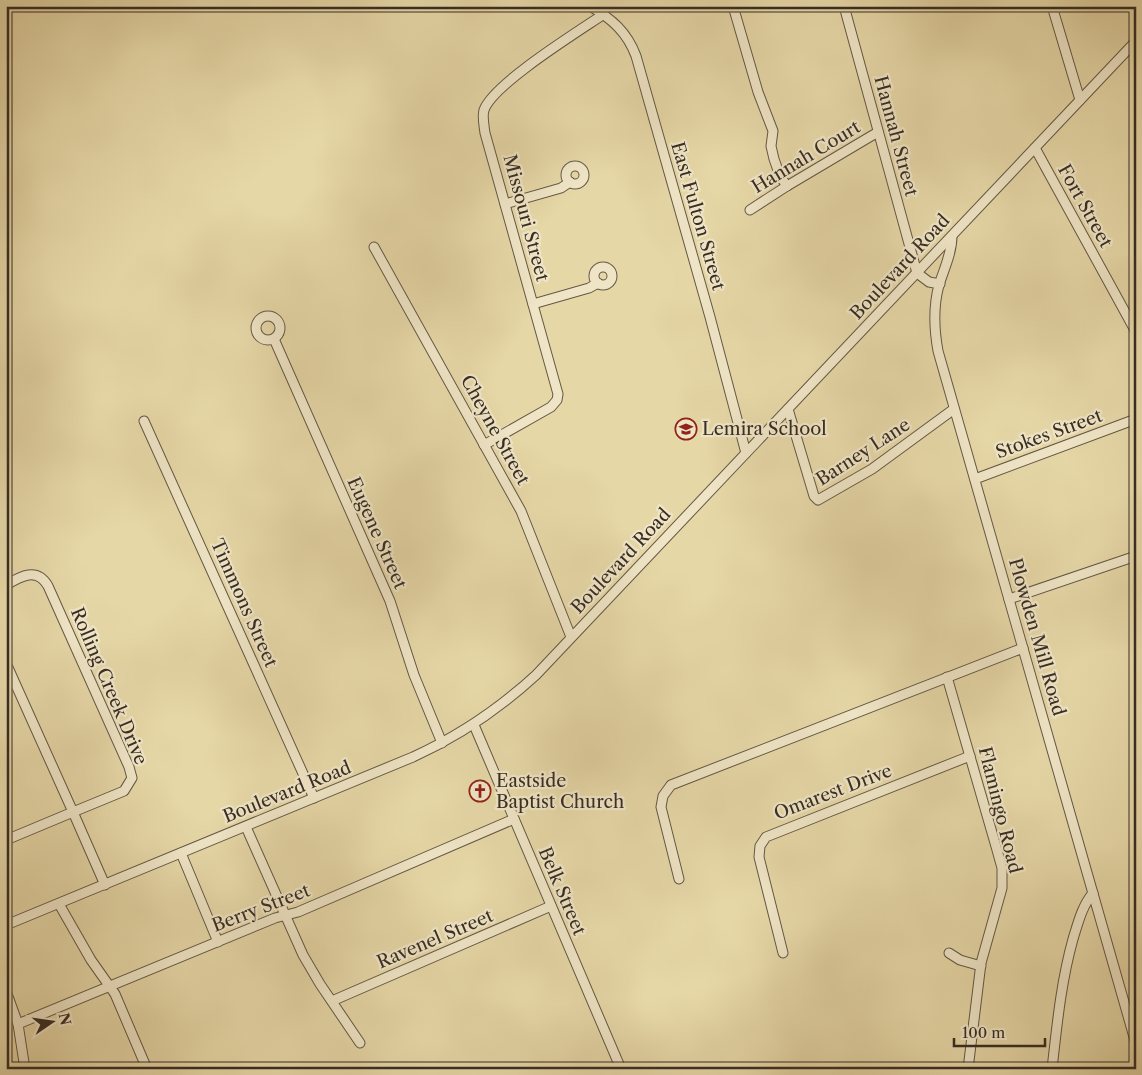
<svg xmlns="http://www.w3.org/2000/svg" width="1142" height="1075" viewBox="0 0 1142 1075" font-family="'Libre Caslon Text',serif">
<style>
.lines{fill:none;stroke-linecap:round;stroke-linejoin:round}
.minor-casing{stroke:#635845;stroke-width:11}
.minor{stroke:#efe5c6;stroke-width:9}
.labels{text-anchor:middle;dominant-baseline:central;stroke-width:4.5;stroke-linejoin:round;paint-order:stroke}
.street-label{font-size:18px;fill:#372d24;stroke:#efe5c6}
.poi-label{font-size:18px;fill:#372d24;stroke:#efe5c6;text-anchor:start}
</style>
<rect width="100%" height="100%" fill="#e6d7a7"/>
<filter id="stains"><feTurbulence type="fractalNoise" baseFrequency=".004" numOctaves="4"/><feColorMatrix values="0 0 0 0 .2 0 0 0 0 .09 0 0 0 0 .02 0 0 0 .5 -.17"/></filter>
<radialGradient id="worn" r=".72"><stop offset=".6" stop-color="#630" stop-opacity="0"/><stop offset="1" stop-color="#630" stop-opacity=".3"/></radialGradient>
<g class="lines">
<g class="minor-casing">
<g id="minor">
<path d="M 590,6 C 612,19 627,32 636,56 L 710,317 L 746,453"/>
<polyline points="733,6 758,92 773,131 771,146 774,159 780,176 787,186"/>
<polyline points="844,6 917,273 929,282 940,284"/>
<polyline points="1052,6 1080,100"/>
<polyline points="1035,148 1136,332"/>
<circle cx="575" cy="175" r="9"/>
<polyline points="505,204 561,188 570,182"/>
<polyline points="750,210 787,186 878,132"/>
<path d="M 952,236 C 952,253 944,269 939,285 C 933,307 934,329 938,351 L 1136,1044"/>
<polyline points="374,247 521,511 571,637"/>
<circle cx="603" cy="276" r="9"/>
<polyline points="533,304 589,288 598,283"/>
<circle cx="268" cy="328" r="12"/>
<polyline points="274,339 390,601 414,675 442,743"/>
<polyline points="788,409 814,496 818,500 872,469 954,409"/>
<polyline points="144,421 314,798"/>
<path d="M 484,445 L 551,407 L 557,400 L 558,394 L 485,133 C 484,125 482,117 484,110 C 493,84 579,31 604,14"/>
<polyline points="975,479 1136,419"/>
<path d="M 6,585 C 21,576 37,567 48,586 L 129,767 L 132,778 L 124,791 L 73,812 L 6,663"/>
<polyline points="1009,599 1136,556"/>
<polyline points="947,677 997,850 1002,868 1002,888 981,963 968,1069"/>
<polyline points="474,725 621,1069"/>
<polyline points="246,827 303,955 320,984 360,1043"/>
<polyline points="6,840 73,812 105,885"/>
<polyline points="181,853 218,942"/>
<polyline points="679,879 661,807 663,796 671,785 1023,648"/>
<polyline points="59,904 91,960 115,994 147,1069"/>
<path d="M 6,925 L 413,757 C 459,736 499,709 536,675 L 1136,41"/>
<polyline points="783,953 759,857 760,846 766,837 970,756"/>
<polyline points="949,953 960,960 981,966"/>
<polyline points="6,991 18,1024 25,1069"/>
<polyline points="332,1001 551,906"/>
<polyline points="18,1024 275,918 298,912 514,819"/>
<path d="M 1052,1069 C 1057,1025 1061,982 1073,939 C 1078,923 1082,906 1093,893"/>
</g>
</g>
<use href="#minor" class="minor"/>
</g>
<defs>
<g id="school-ring" transform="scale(1.125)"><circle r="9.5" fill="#efe5c6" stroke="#8f2418" stroke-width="1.5"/><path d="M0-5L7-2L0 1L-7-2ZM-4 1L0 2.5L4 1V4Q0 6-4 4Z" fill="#8f2418"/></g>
<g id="church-ring" transform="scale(1.125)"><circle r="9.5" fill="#efe5c6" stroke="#8f2418" stroke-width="1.5"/><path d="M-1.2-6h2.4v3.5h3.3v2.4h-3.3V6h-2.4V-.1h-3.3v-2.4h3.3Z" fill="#8f2418"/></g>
</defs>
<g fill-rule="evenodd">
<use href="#school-ring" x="686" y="429"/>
<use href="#church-ring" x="480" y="791"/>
</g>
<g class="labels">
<g class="street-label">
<text transform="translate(896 136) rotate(75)">Hannah Street</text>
<text transform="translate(806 157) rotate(-31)">Hannah Court</text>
<text transform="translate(1085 206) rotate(61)">Fort Street</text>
<text transform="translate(698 216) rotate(74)">East Fulton Street</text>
<text transform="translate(526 218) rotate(75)">Missouri Street</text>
<text transform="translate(900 267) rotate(-47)">Boulevard Road</text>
<text transform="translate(495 430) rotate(61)">Cheyne Street</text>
<text transform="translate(1049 434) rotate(-20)">Stokes Street</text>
<text transform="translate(863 452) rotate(-33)">Barney Lane</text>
<text transform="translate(377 533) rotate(66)">Eugene Street</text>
<text transform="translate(621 561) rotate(-47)">Boulevard Road</text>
<text transform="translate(244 603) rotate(66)">Timmons Street</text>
<text transform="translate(1037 637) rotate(74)">Plowden Mill Road</text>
<text transform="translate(109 686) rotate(67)">Rolling Creek Drive</text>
<text transform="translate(287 792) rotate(-22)">Boulevard Road</text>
<text transform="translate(833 792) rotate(-21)">Omarest Drive</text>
<text transform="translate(1000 810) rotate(76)">Flamingo Road</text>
<text transform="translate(562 891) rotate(67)">Belk Street</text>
<text transform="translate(261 908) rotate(-21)">Berry Street</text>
<text transform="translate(435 939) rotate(-23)">Ravenel Street</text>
</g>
<g class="poi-label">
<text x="702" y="429">Lemira School</text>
<text x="496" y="781">Eastside<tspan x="496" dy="21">Baptist Church</tspan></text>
</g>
</g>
<rect width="1142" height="1075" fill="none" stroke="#e6d7a7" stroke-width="25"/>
<rect x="8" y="8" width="1127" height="1060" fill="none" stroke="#372d24" stroke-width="2.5"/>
<rect x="12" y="12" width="1117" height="1050" fill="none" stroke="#372d24"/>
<g transform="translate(52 1022) rotate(77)" stroke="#efe5c6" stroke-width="4" paint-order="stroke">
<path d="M0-4L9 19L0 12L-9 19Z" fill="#372d24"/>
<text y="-8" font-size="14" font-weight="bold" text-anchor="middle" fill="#372d24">N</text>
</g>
<path d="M954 1038v8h91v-8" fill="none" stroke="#372d24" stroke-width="2.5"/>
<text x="962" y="1038" font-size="15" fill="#372d24" stroke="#efe5c6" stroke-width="4" paint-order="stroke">100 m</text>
<rect width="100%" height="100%" filter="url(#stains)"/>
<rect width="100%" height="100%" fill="url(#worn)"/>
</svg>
